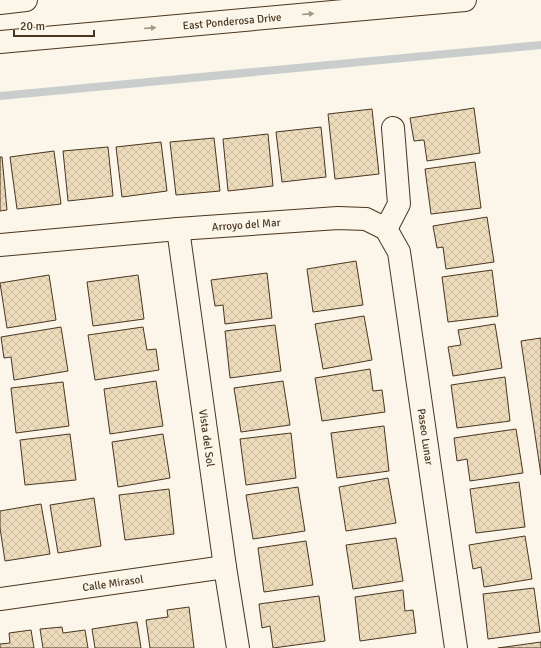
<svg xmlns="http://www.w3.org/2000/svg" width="541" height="648" viewBox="0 0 541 648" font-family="Signika,sans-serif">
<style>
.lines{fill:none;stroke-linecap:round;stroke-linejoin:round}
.stream{stroke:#c9cecd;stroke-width:8}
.building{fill:url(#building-cross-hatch);stroke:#4a3520}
.minor-casing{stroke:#4a3520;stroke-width:24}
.major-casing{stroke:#4a3520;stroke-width:24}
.minor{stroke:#fbf6e9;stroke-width:22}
.major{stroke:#fbf6e9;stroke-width:22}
.oneway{fill:#a29684}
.labels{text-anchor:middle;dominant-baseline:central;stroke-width:3;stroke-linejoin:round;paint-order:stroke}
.street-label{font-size:11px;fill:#4a3520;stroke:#fbf6e9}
</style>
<defs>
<pattern id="building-cross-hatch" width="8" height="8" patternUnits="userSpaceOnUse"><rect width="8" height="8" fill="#ecdcbc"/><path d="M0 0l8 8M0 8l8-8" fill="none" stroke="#ccbda1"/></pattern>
</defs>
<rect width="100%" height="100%" fill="#fbf6e9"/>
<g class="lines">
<polyline class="stream" points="0,96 541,45"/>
</g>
<g class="building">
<polygon points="474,108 480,153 427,161 424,140 414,141 410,118"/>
<polygon points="372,109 379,174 335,179 328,114"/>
<polygon points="321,127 326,177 282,182 276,132"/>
<polygon points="268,134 273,186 228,191 223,139"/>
<polygon points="214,138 220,191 176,195 170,142"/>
<polygon points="161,142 167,191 122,197 116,147"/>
<polygon points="108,147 113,196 68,201 63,151"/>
<polygon points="54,151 61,204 17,209 10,157"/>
<polygon points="0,157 2,157 7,210 0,211"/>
<polygon points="475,162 481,208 431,214 425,169"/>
<polygon points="487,217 494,262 446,269 443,247 437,248 433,226"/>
<polygon points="356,261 363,305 313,312 307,269"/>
<polygon points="492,270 498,316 448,322 442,277"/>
<polygon points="267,273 272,318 225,324 223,305 215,306 211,280"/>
<polygon points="49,275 56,320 7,328 0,283"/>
<polygon points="138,275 144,319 93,326 87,282"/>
<polygon points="364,316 372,360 323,369 315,324"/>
<polygon points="495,324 502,368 453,376 448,347 461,345 458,330"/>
<polygon points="275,325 281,371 230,378 225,331"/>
<polygon points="61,327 68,371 14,380 11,357 4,358 1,337"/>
<polygon points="143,327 147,350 156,349 159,370 95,380 88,335"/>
<polygon points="541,338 541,475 521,341"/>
<polygon points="370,369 373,391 382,390 385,412 322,421 315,378"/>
<polygon points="505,377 510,421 457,428 451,385"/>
<polygon points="156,381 163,426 110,434 104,389"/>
<polygon points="283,381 290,425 241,432 234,388"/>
<polygon points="63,382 69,426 16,433 11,388"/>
<polygon points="384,426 389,471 337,478 331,433"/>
<polygon points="516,429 523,473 470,481 467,459 457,461 454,438"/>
<polygon points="291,433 296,478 246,485 240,439"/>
<polygon points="70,434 76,480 25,485 20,440"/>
<polygon points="163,434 170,478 118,487 112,442"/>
<polygon points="388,478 396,523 346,531 339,487"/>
<polygon points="519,482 525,527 476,533 470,489"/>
<polygon points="298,487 305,531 253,539 246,495"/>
<polygon points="169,489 174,534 125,540 119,495"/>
<polygon points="94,498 101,546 58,553 50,505"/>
<polygon points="41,504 50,554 5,561 0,528 0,511"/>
<polygon points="525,536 532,579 484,587 481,567 473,569 469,545"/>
<polygon points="396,538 403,581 353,589 346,545"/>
<polygon points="306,541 313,585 264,592 258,548"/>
<polygon points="534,588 540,632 488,639 483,594"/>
<polygon points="403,590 405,611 413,610 416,633 360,641 355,597"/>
<polygon points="319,596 325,641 273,648 270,626 262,628 259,604"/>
<polygon points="189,607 194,648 150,648 146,620 168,617 167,610"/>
<polygon points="137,622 141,648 95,648 92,629"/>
<polygon points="62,627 63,633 85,630 88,648 43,648 40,629"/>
<polygon points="31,630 34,648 0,648 0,644 10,643 9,633"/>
<polygon points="541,642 541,648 498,648"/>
</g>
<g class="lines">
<g class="minor-casing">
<g id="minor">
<path id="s1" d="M 178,229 L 225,567 L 238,648"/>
<path id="s2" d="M 386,229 L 399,252 L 456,648"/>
<polyline points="386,229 399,204 393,128"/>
<path id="s3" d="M 0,245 L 178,229 L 338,218 L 366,219 L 386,229"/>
<path id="s4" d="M 0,599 L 225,567"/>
</g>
</g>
<g class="major-casing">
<g id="major">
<polyline points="0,3 26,0"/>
<path id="s5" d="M 0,42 L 465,0"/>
</g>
</g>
<use href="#minor" class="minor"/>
<use href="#major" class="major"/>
</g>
<defs><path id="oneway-solid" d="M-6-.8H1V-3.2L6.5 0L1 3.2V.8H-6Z"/></defs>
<g class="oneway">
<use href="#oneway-solid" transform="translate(308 14) rotate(-5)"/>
<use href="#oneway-solid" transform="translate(150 28) rotate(-5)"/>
</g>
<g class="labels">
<g class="street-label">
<text stroke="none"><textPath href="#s5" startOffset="233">East Ponderosa Drive</textPath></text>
<text stroke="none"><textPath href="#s3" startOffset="247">Arroyo del Mar</textPath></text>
<text stroke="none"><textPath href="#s2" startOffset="213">Paseo Lunar</textPath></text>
<text stroke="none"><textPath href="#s1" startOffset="211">Vista del Sol</textPath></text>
<text stroke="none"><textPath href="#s4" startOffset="114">Calle Mirasol</textPath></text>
</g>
</g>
<path d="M14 30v6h80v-6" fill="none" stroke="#4a3520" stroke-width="2"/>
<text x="20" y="30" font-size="12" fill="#4a3520" stroke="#fbf6e9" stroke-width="3" paint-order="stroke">20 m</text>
</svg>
